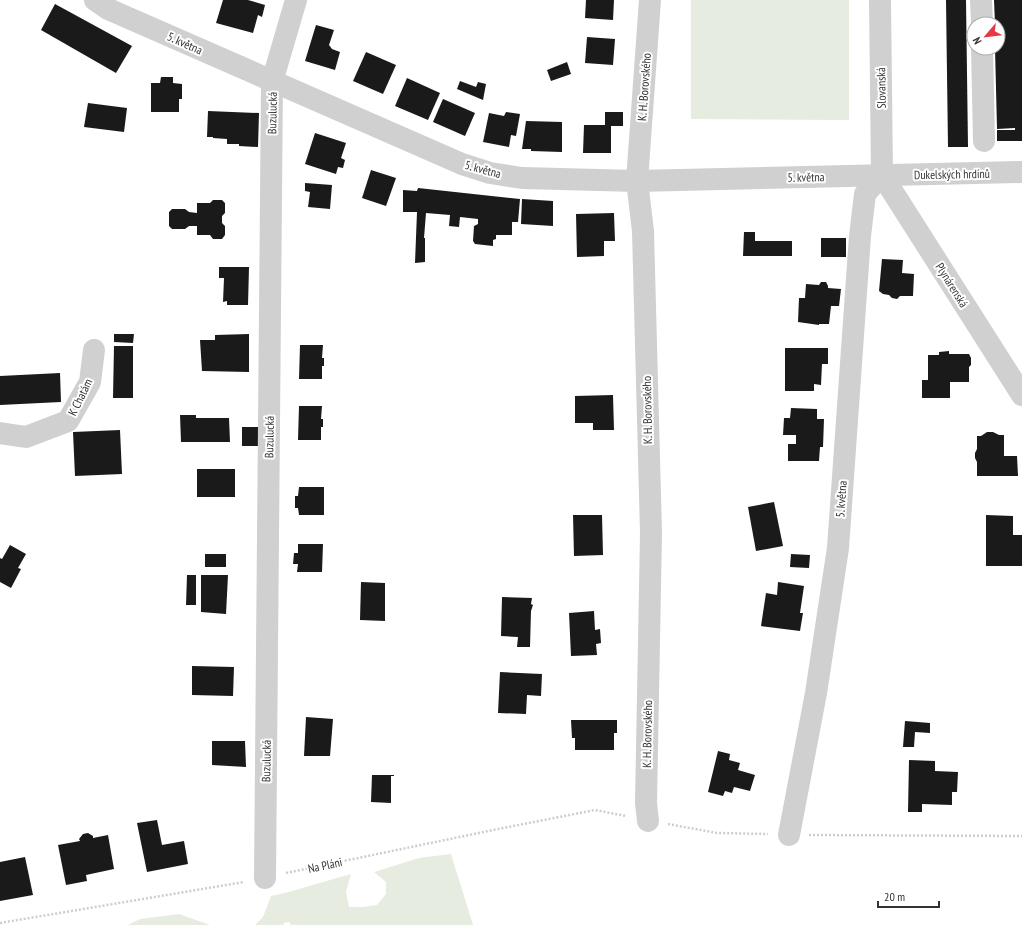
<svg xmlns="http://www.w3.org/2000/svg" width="1022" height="925" viewBox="0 0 1022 925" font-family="'PT Sans Narrow',sans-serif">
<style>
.green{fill:#e6ecdf}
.building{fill:#1a1a1a}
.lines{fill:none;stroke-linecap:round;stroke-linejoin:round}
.path{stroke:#cdcdcd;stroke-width:2.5;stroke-dasharray:2 2;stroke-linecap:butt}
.minor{stroke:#d0d0d0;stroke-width:22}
.labels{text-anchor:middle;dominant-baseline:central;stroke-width:4;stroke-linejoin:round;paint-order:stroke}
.street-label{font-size:12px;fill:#333;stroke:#fff}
</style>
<rect width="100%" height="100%" fill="#fff"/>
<g class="green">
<polygon points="691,0 849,0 849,120 691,119"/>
<polygon points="451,854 473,925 291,925 289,922 284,923 283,925 255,925 263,917 271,896 285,893 351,874 346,892 349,907 363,907 377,905 386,894 386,882 374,872 419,858"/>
<polygon points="179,914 210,925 128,925 140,919"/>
</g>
<g class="building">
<polygon points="223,0 248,0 265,5 262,17 258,15 253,33 216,23"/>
<polygon points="586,0 614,0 613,20 585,18"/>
<polygon points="946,0 966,0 968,147 948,147"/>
<polygon points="994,0 1022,0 1022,141 997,141 997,130 1015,130 1015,128 997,129 995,48 998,48 998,24 995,24"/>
<polygon points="55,4 132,46 116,73 41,30"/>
<polygon points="316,25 334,30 329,45 332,49 340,52 335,70 305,61"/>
<polygon points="587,37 615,39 613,65 585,63"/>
<polygon points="366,52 396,65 383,94 353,81"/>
<polygon points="567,62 571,74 551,81 547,70"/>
<polygon points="161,77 173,77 173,83 182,84 182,99 179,99 179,112 151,112 151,83 160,83"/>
<polygon points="407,78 440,93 428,120 395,106"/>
<polygon points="460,81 476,87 478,82 486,84 483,100 457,89"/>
<polygon points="443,99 475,113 465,136 433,122"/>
<polygon points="88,103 127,108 124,132 84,127"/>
<polygon points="208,111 259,113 258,147 239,146 239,144 227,144 227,139 213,138 213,137 207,137"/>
<polygon points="506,112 520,114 516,136 511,135 509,147 483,142 489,113 504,116"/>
<polygon points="605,112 623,112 623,126 611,126 611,153 583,153 584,125 605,125"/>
<polygon points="526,121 562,122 562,152 531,151 531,149 522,149"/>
<polygon points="315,133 346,143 341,158 345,160 343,168 338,167 336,174 305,164"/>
<polygon points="371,170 396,178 386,206 362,198"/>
<polygon points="305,183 332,185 330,209 308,207 310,192 305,191"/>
<polygon points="418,188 520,199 518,222 512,222 512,235 496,235 496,239 493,240 493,246 475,244 473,241 474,226 478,224 478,219 460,217 459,227 449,226 450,215 426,213 424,238 425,238 425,262 415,263 417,212 403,212 403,190 417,191"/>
<polygon points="522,199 553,201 553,226 521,224"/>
<polygon points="213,200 222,200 225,203 225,213 222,216 222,223 225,226 225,235 222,239 213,239 210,235 197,235 197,226 189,226 185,229 172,229 169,226 169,212 172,209 185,209 189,212 197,213 197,203 210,203"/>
<polygon points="614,213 615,241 604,241 604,256 577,257 576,214"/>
<polygon points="744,232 755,232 755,241 792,241 792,256 743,256"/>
<rect x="821" y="238" width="25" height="19"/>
<polygon points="882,259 903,260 902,273 914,274 913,296 900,296 897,299 892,298 889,295 883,294 879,291"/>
<polygon points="219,267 249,267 248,305 227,305 227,301 223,302 224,278 219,278"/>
<polygon points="821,282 826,282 828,286 828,288 841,289 839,306 831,306 829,324 819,324 819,325 798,322 799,298 805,298 806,284 819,285"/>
<polygon points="114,334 134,334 133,343 114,342"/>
<polygon points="249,334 249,372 202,371 200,340 215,340 215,335"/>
<polygon points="300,345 323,345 322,358 324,358 324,366 322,366 322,379 299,379"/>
<polygon points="114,346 133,346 133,398 113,398"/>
<polygon points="785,348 828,348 828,364 822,364 821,385 814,384 814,391 785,391"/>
<polygon points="949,351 949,354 969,354 971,358 971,365 969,367 969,382 950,382 950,398 922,398 922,380 928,380 928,355 939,355 939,352"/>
<polygon points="60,373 61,402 0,405 0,376"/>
<polygon points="613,395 614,430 593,430 593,423 575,423 575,396"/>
<polygon points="299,406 322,406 321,419 323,419 323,427 321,427 321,440 298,440"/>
<polygon points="791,408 817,409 817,419 824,419 823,447 820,447 819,461 788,461 788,444 796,444 796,435 783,435 784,418 790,418"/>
<polygon points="180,415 196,415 196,418 229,418 230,442 181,442"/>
<rect x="242" y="427" width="16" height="19"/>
<polygon points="120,430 122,474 75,476 73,432"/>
<polygon points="987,432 993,432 999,435 1004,435 1004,456 1017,456 1018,476 977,476 977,462 975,458 975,453 977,449 977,436 981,436"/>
<rect x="197" y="469" width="38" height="28"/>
<polygon points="299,487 324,487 324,515 299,515 298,508 295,508 295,496 298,496"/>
<polygon points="774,502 783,546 756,551 748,507"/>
<polygon points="573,515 602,515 603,555 574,556"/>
<polygon points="986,515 1013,516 1013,535 1022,535 1022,566 986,566"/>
<polygon points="298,544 323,544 322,572 297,572 298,564 293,564 294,553 298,553"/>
<polygon points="10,545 26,554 18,568 21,569 11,588 0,582 0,558 2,559"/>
<rect x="205" y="554" width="21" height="13"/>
<polygon points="791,554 810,555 809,568 790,567"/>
<polygon points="187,575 196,575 196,605 186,605"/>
<polygon points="201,575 228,575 226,614 201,612"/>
<polygon points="361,582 385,583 385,621 360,620"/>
<polygon points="778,582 804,586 800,613 803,613 800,631 761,626 766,593 777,595"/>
<polygon points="502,597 532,598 531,604 533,605 531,611 530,647 517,647 518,637 501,636"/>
<polygon points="594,611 595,630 600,629 601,643 596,644 597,655 571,656 569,613"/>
<polygon points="192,666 234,667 233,696 192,695"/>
<polygon points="500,672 542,674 541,696 527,695 526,714 498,713"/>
<polygon points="306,717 333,719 330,756 304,756"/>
<polygon points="571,720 617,720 617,733 614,733 614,750 575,750 575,738 572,738"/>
<polygon points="905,721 930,723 930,733 915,732 914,747 903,747"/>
<polygon points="212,741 245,741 246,767 212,765"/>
<polygon points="718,751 730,754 729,760 740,763 738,770 755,775 750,791 734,787 732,793 725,791 723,796 708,792"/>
<polygon points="909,760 935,761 935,771 958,772 957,792 952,792 952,805 922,804 922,812 908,812"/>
<polygon points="372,775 394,775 394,776 391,776 391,803 371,802"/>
<polygon points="157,820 162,845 184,841 188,864 147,872 137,823"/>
<polygon points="88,833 93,836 93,838 108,835 114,869 86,875 87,881 66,885 58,845 80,841 79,839 83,834"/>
<polygon points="25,857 33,895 0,901 0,862"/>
</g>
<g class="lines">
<g class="path">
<polyline points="668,824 717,833 768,834"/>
<polyline points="809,835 1022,836"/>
<polyline points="286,873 498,829 595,810 626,816"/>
<polyline points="0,923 244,882"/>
</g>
<g class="minor">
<polyline points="95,0 108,9 462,164 490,173 522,178 637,181 1022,172"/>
<polyline points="880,0 882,175"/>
<polyline points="981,0 982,24"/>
<polyline points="982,48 984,141"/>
<polyline points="882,175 1022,395"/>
<polyline points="0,433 26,437 68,421 90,382 94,350"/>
<polyline points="648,821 646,803 651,533 643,231 637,181 650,0"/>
<polyline points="789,835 816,693 838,548 860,236 865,194 882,175"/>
<polyline points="265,878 272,82 296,0"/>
</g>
</g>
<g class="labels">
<g class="street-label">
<text transform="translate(185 43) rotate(24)">5. května</text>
<text transform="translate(644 87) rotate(-86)">K. H. Borovského</text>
<text transform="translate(881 88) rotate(-91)">Slovanská</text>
<text transform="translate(272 113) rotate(-89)">Buzulucká</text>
<text transform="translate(483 169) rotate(15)">5. května</text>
<text transform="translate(952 174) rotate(-1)">Dukelských hrdinů</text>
<text transform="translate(806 177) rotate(-1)">5. května</text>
<text transform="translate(952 285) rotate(58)">Plynárenská</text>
<text transform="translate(80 397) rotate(-64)">K Chatám</text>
<text transform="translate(647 410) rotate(-91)">K. H. Borovského</text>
<text transform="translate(269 437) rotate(-89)">Buzulucká</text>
<text transform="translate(841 499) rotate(-86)">5. května</text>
<text transform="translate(647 734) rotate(-89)">K. H. Borovského</text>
<text transform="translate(266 761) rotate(-89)">Buzulucká</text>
<text transform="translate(325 865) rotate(-12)">Na Pláni</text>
</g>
</g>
<g transform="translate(986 36) rotate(242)"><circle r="19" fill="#ffffff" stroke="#adadad"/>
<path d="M0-3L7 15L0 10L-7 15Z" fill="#e63946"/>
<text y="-6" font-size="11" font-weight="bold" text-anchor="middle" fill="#333333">N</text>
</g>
<path d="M878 901v6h61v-6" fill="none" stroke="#333333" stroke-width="2"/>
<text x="884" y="901" font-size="12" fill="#333333" stroke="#ffffff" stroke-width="3" paint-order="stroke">20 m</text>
</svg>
